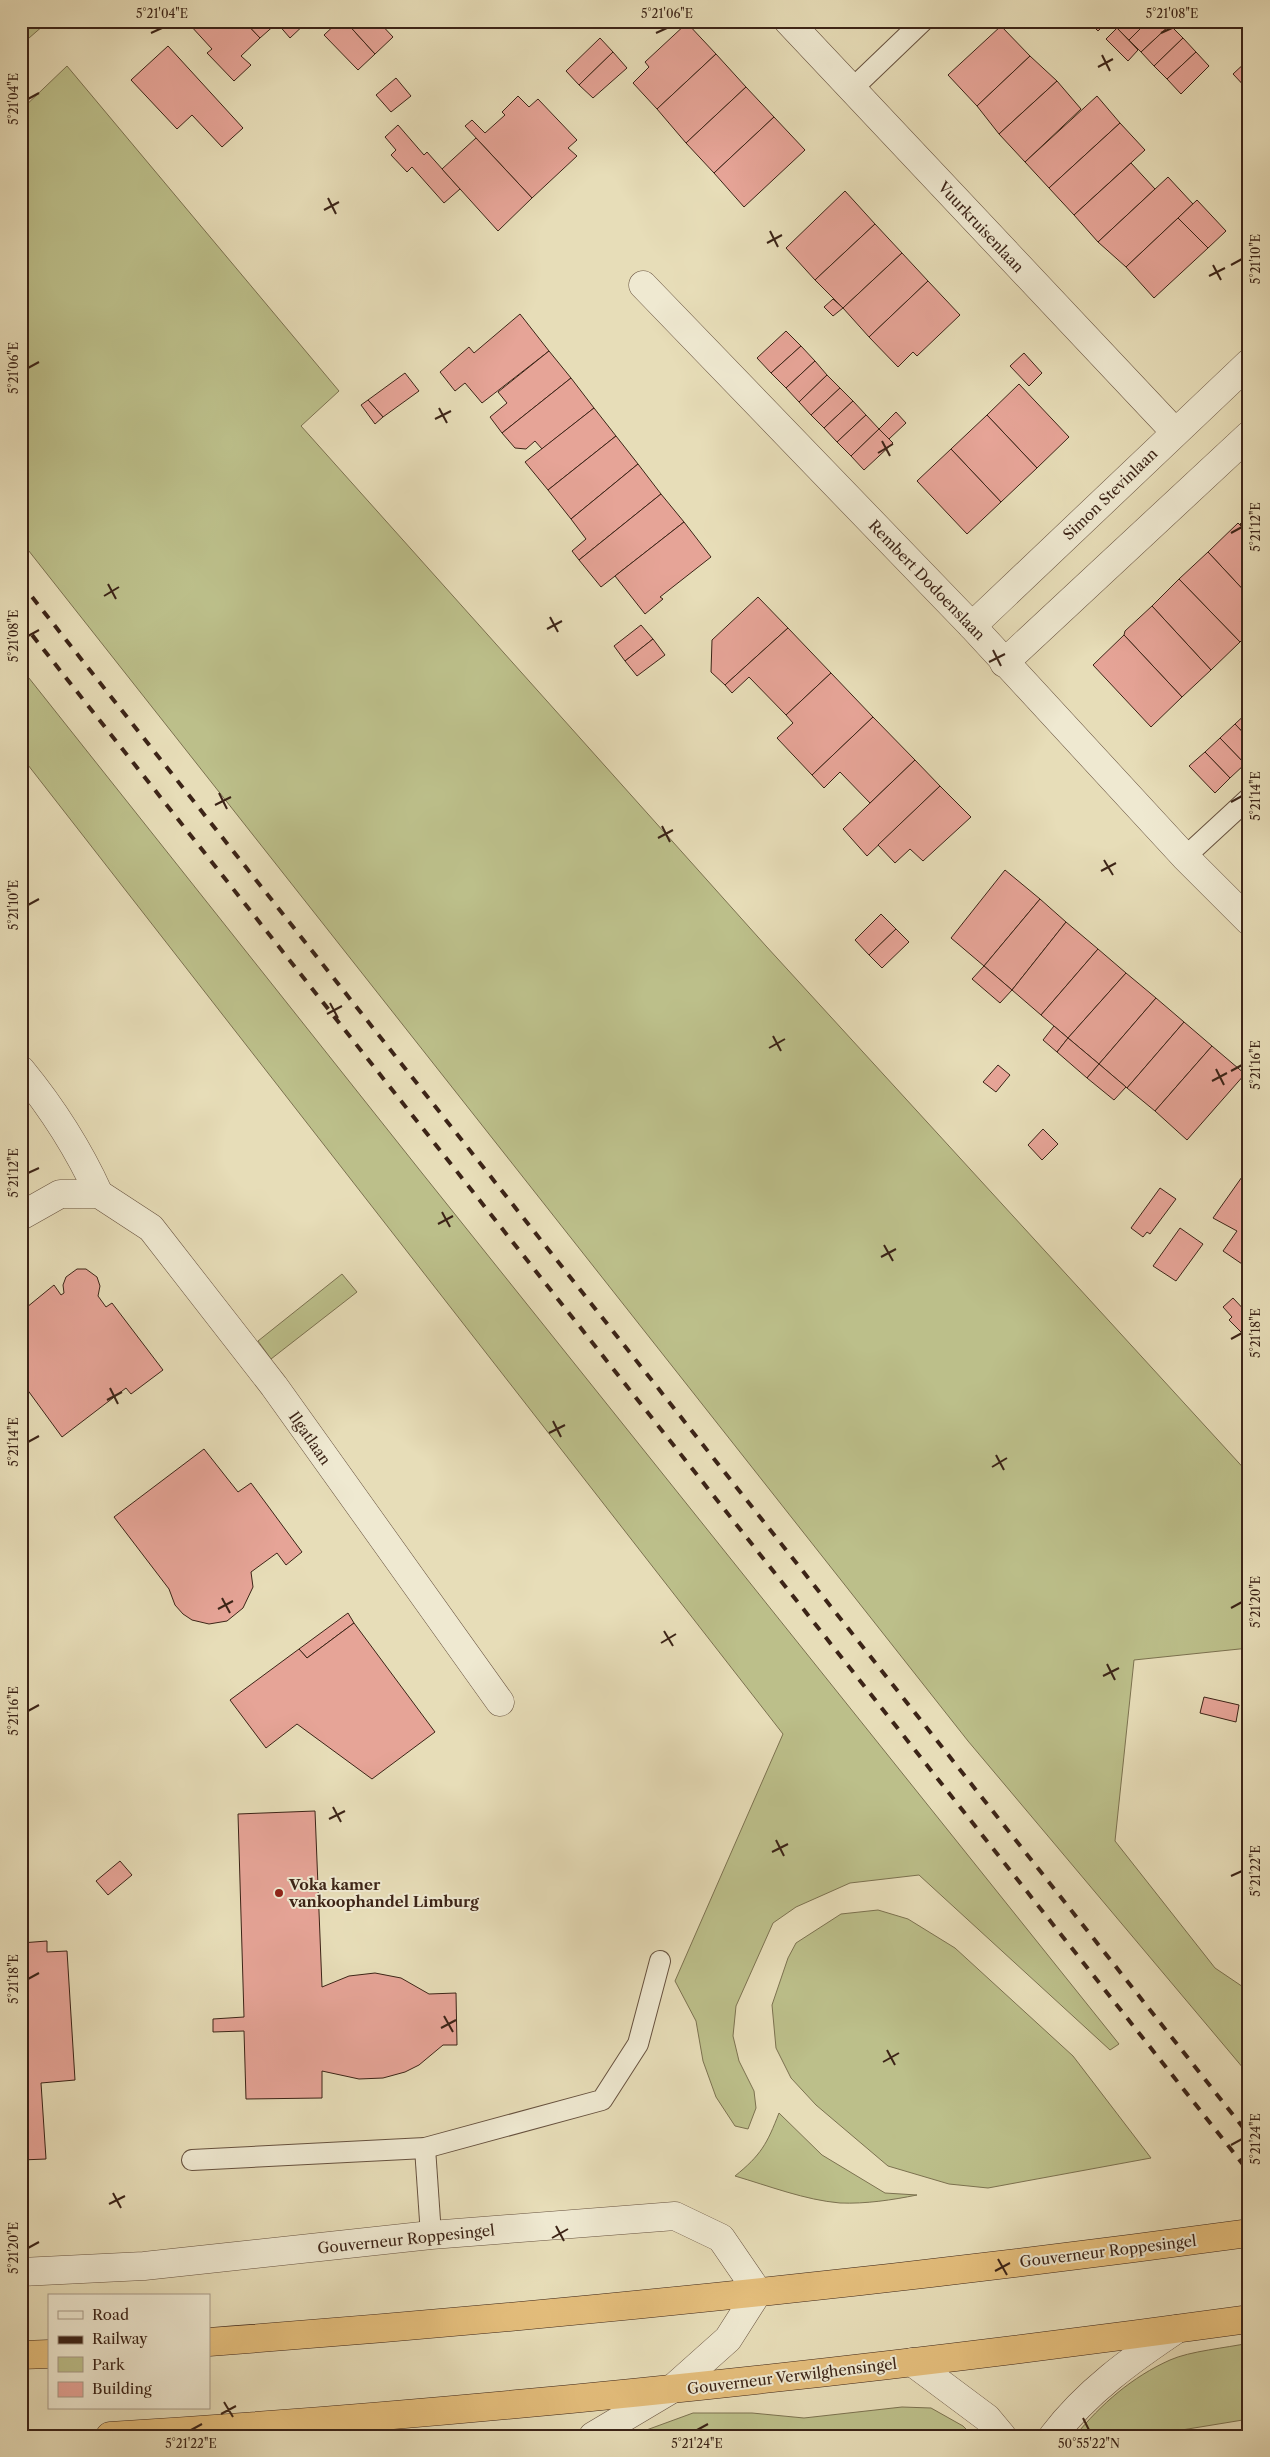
<svg xmlns="http://www.w3.org/2000/svg" width="1270" height="2457" viewBox="0 0 1270 2457" font-family="'Libre Caslon Text',serif">
<style>
.green{fill:#bcbf8a;stroke:#7c7250}
.building{fill:#e6a497;stroke:#3c2417}
.lines{fill:none;stroke-linecap:round;stroke-linejoin:round}
.lane-casing{stroke:#67523f;stroke-width:22}
.street-casing{stroke:#67523f;stroke-width:29}
.highway-casing{stroke:#3c2417;stroke-width:29}
.lane{stroke:#efe9d1;stroke-width:20}
.street{stroke:#efe9d1;stroke-width:28}
.highway{stroke:#e4be7c;stroke-width:28}
.rail{stroke:#3c2417;stroke-width:4;stroke-dasharray:9 9;stroke-linecap:butt}
.ticks{fill:none;stroke:#3c2417;stroke-width:2}
.poi-dot{fill:#8f2418;stroke:#efe9d1;stroke-width:2}
.labels{text-anchor:middle;dominant-baseline:central;stroke-width:4;stroke-linejoin:round;paint-order:stroke}
.street-label{font-size:15px;fill:#3c2417;stroke:#efe9d1}
.poi-label{font-size:15px;font-weight:bold;fill:#3c2417;stroke:#efe9d1;text-anchor:start}
.neatline{fill:none;stroke:#3c2417;stroke-width:2}
.ticks-label{font-size:12px;text-anchor:middle;fill:#3c2417}
</style>
<rect width="100%" height="100%" fill="#e7ddb8"/>
<filter id="stains"><feTurbulence type="fractalNoise" baseFrequency=".004" numOctaves="4"/><feColorMatrix values="0 0 0 0 .2 0 0 0 0 .09 0 0 0 0 .02 0 0 0 .5 -.17"/></filter>
<radialGradient id="worn" r=".72"><stop offset=".6" stop-color="#630" stop-opacity="0"/><stop offset="1" stop-color="#630" stop-opacity=".3"/></radialGradient>
<g class="green">
<polygon points="21,21 41,21 44,25 21,45"/>
<polygon points="67,66 339,391 301,426 766,946 1249,1474 1249,1648 1134,1660 1115,1841 1215,1968 1249,1991 1249,2075 968,1741 21,541 21,110"/>
<polygon points="21,668 422,1173 1119,2044 1110,2050 919,1875 850,1883 796,1907 773,1923 736,2006 733,2036 739,2061 754,2091 756,2108 748,2129 735,2126 716,2097 703,2061 696,2021 675,1981 783,1734 21,756"/>
<polygon points="342,1274 357,1292 271,1359 258,1341"/>
<polygon points="878,1910 908,1919 955,1948 1073,2056 1151,2158 988,2188 949,2184 888,2166 816,2105 791,2078 776,2048 772,2005 788,1958 796,1943 841,1914"/>
<path d="M 779,2113 L 822,2155 L 885,2193 L 917,2195 C 892,2200 866,2204 840,2203 C 805,2200 769,2186 735,2176 C 761,2155 767,2144 779,2113 Z"/>
<path d="M 1249,2343 L 1249,2419 L 1145,2436 L 1075,2436 C 1101,2404 1132,2377 1170,2360 C 1190,2351 1226,2348 1249,2343 Z"/>
<polygon points="902,2407 931,2408 963,2426 973,2436 630,2436 693,2413 752,2413 804,2418"/>
</g>
<g class="building">
<polygon points="194,21 244,21 260,38 241,56 251,65 234,81 207,53 212,49 190,25"/>
<polygon points="244,21 308,21 290,38 277,23 260,38"/>
<polygon points="339,21 345,21 375,54 358,70 324,35"/>
<polygon points="345,21 378,21 393,37 375,54"/>
<polygon points="1088,21 1108,21 1098,31"/>
<polygon points="1120,21 1148,21 1129,40 1115,26"/>
<polygon points="1148,21 1167,21 1170,25 1141,52 1129,40"/>
<polygon points="687,23 716,54 657,109 633,83 649,67 645,62"/>
<polygon points="1170,25 1183,38 1154,66 1141,52"/>
<polygon points="1001,26 1030,56 977,106 948,75"/>
<polygon points="1117,28 1138,50 1128,61 1106,39"/>
<polygon points="600,38 613,52 579,85 566,71"/>
<polygon points="1183,38 1196,52 1167,79 1154,66"/>
<polygon points="168,46 243,128 222,147 192,115 177,129 131,80"/>
<polygon points="613,52 627,68 593,98 579,85"/>
<polygon points="1196,52 1209,66 1181,94 1167,79"/>
<polygon points="716,54 746,87 686,143 657,109"/>
<polygon points="1030,56 1057,81 999,134 977,106"/>
<polygon points="1247,61 1249,62 1249,91 1233,74"/>
<polygon points="396,78 411,96 391,112 376,95"/>
<polygon points="1057,81 1081,109 1025,162 999,134"/>
<polygon points="746,87 774,117 714,173 686,143"/>
<polygon points="518,96 529,107 538,99 577,140 568,148 577,156 532,198 465,126 472,120 485,133 505,115 502,112"/>
<polygon points="1097,96 1120,123 1049,188 1025,162"/>
<polygon points="774,117 805,150 744,207 714,173"/>
<polygon points="1120,123 1145,150 1074,215 1049,188"/>
<polygon points="398,125 424,155 427,152 460,189 444,203 412,167 407,172 391,155 396,150 385,137"/>
<polygon points="476,138 532,198 498,231 442,169"/>
<polygon points="1131,163 1155,189 1098,242 1074,215"/>
<polygon points="1168,177 1193,204 1126,267 1098,242"/>
<polygon points="845,191 875,224 815,280 786,248"/>
<polygon points="1197,200 1226,231 1208,248 1178,218"/>
<polygon points="1178,218 1208,248 1154,298 1126,267"/>
<polygon points="875,224 902,253 843,308 815,280"/>
<polygon points="902,253 928,281 869,337 843,308"/>
<polygon points="928,281 960,315 917,356 913,352 898,367 869,337"/>
<polygon points="833,299 843,308 833,316 824,307"/>
<polygon points="520,314 549,351 482,403 465,383 455,391 440,372 469,347 474,353"/>
<polygon points="786,331 801,346 771,373 757,358"/>
<polygon points="801,346 815,361 786,388 771,373"/>
<polygon points="549,351 571,378 502,433 490,417 507,403 498,392"/>
<polygon points="1024,353 1042,373 1029,386 1010,366"/>
<polygon points="815,361 827,375 799,402 786,388"/>
<polygon points="405,373 419,391 383,417 368,400"/>
<polygon points="827,375 840,388 811,415 799,402"/>
<polygon points="571,378 594,408 542,449 535,441 526,449 515,448 502,433"/>
<polygon points="1019,384 1069,437 1037,468 987,415"/>
<polygon points="840,388 853,401 824,428 811,415"/>
<polygon points="368,400 383,417 375,424 361,405"/>
<polygon points="853,401 866,415 837,442 824,428"/>
<polygon points="594,408 616,436 548,490 525,462"/>
<polygon points="896,412 906,423 889,439 879,429"/>
<polygon points="866,415 879,429 851,456 837,442"/>
<polygon points="987,415 1037,468 1001,502 951,449"/>
<polygon points="879,429 893,443 864,470 851,456"/>
<polygon points="616,436 638,464 571,519 548,490"/>
<polygon points="951,449 1001,502 967,534 917,481"/>
<polygon points="638,464 661,494 579,560 572,551 586,539 571,519"/>
<polygon points="661,494 684,522 601,587 579,560"/>
<polygon points="1249,516 1249,534 1240,524"/>
<polygon points="684,522 711,557 660,597 663,599 645,614 615,576"/>
<polygon points="1238,523 1249,534 1249,596 1208,552"/>
<polygon points="1208,552 1249,596 1249,633 1240,642 1179,579"/>
<polygon points="1179,579 1240,642 1211,670 1152,606"/>
<polygon points="758,597 788,628 725,685 711,672 712,640"/>
<polygon points="1152,606 1211,670 1182,697 1124,635 1125,631"/>
<polygon points="641,625 653,639 625,661 614,646"/>
<polygon points="788,628 831,673 786,715 749,677 732,693 725,685"/>
<polygon points="1124,635 1182,697 1151,727 1093,665"/>
<polygon points="653,639 665,655 637,676 625,661"/>
<polygon points="831,673 873,717 812,775 777,738 793,723 786,715"/>
<polygon points="1249,711 1249,739 1235,724"/>
<polygon points="873,717 915,760 870,803 840,772 824,788 812,775"/>
<polygon points="1235,724 1249,739 1249,761 1245,764 1220,738"/>
<polygon points="1220,738 1245,764 1230,778 1205,752"/>
<polygon points="1205,752 1230,778 1215,793 1189,766"/>
<polygon points="915,760 940,786 867,856 843,829"/>
<polygon points="940,786 971,817 923,861 910,849 895,863 878,845"/>
<polygon points="1005,870 1040,899 984,966 951,938"/>
<polygon points="1040,899 1066,922 1012,990 984,966"/>
<polygon points="881,914 896,929 869,955 855,940"/>
<polygon points="1066,922 1098,949 1041,1015 1012,990"/>
<polygon points="896,929 909,942 882,968 869,955"/>
<polygon points="1098,949 1126,973 1068,1038 1041,1015"/>
<polygon points="984,966 1012,990 1000,1003 972,979"/>
<polygon points="1126,973 1156,998 1099,1064 1068,1038"/>
<polygon points="1156,998 1184,1022 1127,1088 1099,1064"/>
<polygon points="1184,1022 1212,1046 1155,1111 1127,1088"/>
<polygon points="1054,1026 1068,1038 1057,1052 1043,1040"/>
<polygon points="1068,1038 1099,1064 1087,1078 1057,1052"/>
<polygon points="1212,1046 1245,1074 1187,1140 1155,1111"/>
<polygon points="1099,1064 1126,1087 1114,1100 1087,1078"/>
<polygon points="998,1065 1010,1075 996,1092 983,1082"/>
<polygon points="1043,1129 1058,1144 1042,1160 1028,1145"/>
<polygon points="1249,1167 1249,1261 1245,1266 1223,1251 1237,1231 1213,1218"/>
<polygon points="1160,1188 1176,1199 1150,1234 1147,1232 1143,1237 1131,1228"/>
<polygon points="1180,1228 1203,1244 1176,1281 1153,1266"/>
<polygon points="77,1269 86,1269 97,1277 100,1286 98,1296 106,1307 112,1303 163,1370 131,1394 126,1388 62,1437 21,1381 21,1312 54,1285 61,1295 64,1293 63,1285 66,1277"/>
<polygon points="1233,1298 1249,1315 1249,1340 1229,1320 1232,1317 1223,1307"/>
<polygon points="204,1449 238,1492 251,1483 302,1552 286,1565 277,1553 251,1572 253,1587 243,1608 227,1621 209,1624 192,1620 183,1614 175,1605 169,1589 114,1517"/>
<polygon points="348,1613 354,1623 307,1658 299,1649"/>
<polygon points="354,1623 435,1732 372,1779 297,1724 266,1748 230,1700 299,1649 307,1658"/>
<polygon points="1204,1697 1239,1705 1236,1722 1200,1713"/>
<polygon points="315,1811 322,1987 349,1976 375,1973 401,1978 429,1994 456,1993 457,2045 443,2045 419,2065 405,2072 383,2078 359,2079 322,2071 322,2098 246,2099 244,2031 213,2032 213,2019 244,2017 238,1814"/>
<polygon points="120,1861 132,1875 108,1895 96,1881"/>
<polygon points="47,1941 47,1952 67,1951 75,2080 41,2083 46,2159 21,2160 21,1943"/>
</g>
<g class="lines">
<g class="lane-casing">
<g id="lane">
<polyline points="851,90 923,21"/>
<polyline points="1185,857 1249,798"/>
<polyline points="425,2148 431,2235"/>
<polyline points="192,2160 425,2148 602,2100 638,2044 660,1961"/>
</g>
</g>
<g class="street-casing">
<g id="street">
<polyline points="788,21 1175,432"/>
<polyline points="643,285 972,626 1185,857 1249,921"/>
<polyline points="972,626 1249,363"/>
<polyline points="1004,663 1249,435"/>
<path d="M 21,1070 C 53,1109 78,1148 99,1194"/>
<polyline points="21,1216 60,1194 99,1194 151,1228 274,1386 500,1702"/>
<polyline points="21,2272 144,2266 431,2235 675,2216 721,2238 758,2292 728,2339 672,2389 593,2436"/>
<polyline points="912,2362 987,2418 1002,2436"/>
<path d="M 1053,2436 C 1086,2392 1132,2359 1177,2329"/>
</g>
</g>
<g class="highway-casing">
<g id="highway">
<path d="M 209,2342 C 556,2316 903,2280 1249,2233"/>
<polyline points="21,2355 49,2354"/>
<path d="M 110,2436 C 491,2412 871,2371 1249,2319"/>
</g>
</g>
<use href="#lane" class="lane"/>
<use href="#street" class="street"/>
<use href="#highway" class="highway"/>
<g class="rail">
<polyline points="21,583 1249,2135"/>
<polyline points="21,621 1249,2172"/>
</g>
</g>
<path class="ticks" d="M 151,33 L 162,28M 656,33 L 667,28M 1161,33 L 1172,28M 1102,55 L 1110,71M 1098,67 L 1113,59M 28,99 L 39,93M 328,198 L 336,214M 324,210 L 339,202M 770,231 L 778,247M 767,243 L 782,235M 1213,265 L 1221,280M 1231,265 L 1242,259M 1209,276 L 1225,268M 28,368 L 39,362M 439,408 L 447,423M 435,419 L 451,411M 882,441 L 890,456M 878,453 L 893,444M 1231,533 L 1242,527M 108,584 L 116,599M 104,596 L 119,587M 550,617 L 558,632M 547,629 L 562,621M 28,636 L 39,630M 993,650 L 1001,666M 989,662 L 1005,654M 219,793 L 227,809M 1231,802 L 1242,796M 215,805 L 231,797M 662,826 L 670,842M 658,838 L 673,830M 1104,860 L 1113,875M 1101,871 L 1116,863M 28,905 L 39,899M 330,1003 L 338,1018M 327,1014 L 342,1006M 773,1036 L 781,1051M 769,1048 L 785,1039M 1216,1069 L 1224,1085M 1231,1071 L 1242,1065M 1212,1081 L 1227,1073M 28,1173 L 39,1168M 442,1212 L 450,1227M 438,1224 L 453,1216M 884,1245 L 893,1261M 881,1257 L 896,1249M 1231,1339 L 1242,1333M 110,1388 L 118,1404M 107,1400 L 122,1392M 553,1421 L 561,1437M 549,1433 L 565,1425M 28,1442 L 39,1436M 996,1455 L 1004,1470M 992,1467 L 1007,1458M 222,1598 L 230,1613M 1231,1608 L 1242,1602M 218,1609 L 233,1601M 664,1631 L 673,1646M 661,1643 L 676,1634M 1107,1664 L 1115,1680M 1103,1676 L 1119,1668M 28,1711 L 39,1705M 333,1807 L 341,1822M 329,1819 L 345,1811M 776,1840 L 784,1856M 772,1852 L 788,1844M 1231,1876 L 1242,1871M 28,1979 L 39,1973M 444,2016 L 453,2032M 441,2028 L 456,2020M 887,2050 L 895,2065M 883,2062 L 899,2053M 1231,2145 L 1242,2139M 113,2193 L 121,2208M 109,2204 L 125,2196M 556,2226 L 564,2241M 552,2238 L 568,2229M 28,2248 L 39,2242M 998,2259 L 1007,2275M 995,2271 L 1010,2263M 224,2402 L 233,2417M 221,2414 L 236,2406M 1083,2418 L 1089,2430M 191,2430 L 202,2424M 697,2430 L 708,2424"/>
<circle class="poi-dot" cx="279" cy="1893" r="5"/>
<g class="labels">
<g class="street-label">
<text transform="translate(981 227) rotate(47)">Vuurkruisenlaan</text>
<text transform="translate(1110 494) rotate(-44)">Simon Stevinlaan</text>
<text transform="translate(927 580) rotate(46)">Rembert Dodoenslaan</text>
<text transform="translate(310 1438) rotate(55)">Ilgatlaan</text>
<text transform="translate(406 2239) rotate(-6)">Gouverneur Roppesingel</text>
<text transform="translate(1108 2251) rotate(-7)">Gouverneur Roppesingel</text>
<text transform="translate(792 2376) rotate(-7)">Gouverneur Verwilghensingel</text>
</g>
<g class="poi-label">
<text x="289" y="1884">Voka kamer<tspan x="289" dy="17">vankoophandel Limburg</tspan></text>
</g>
</g>
<rect width="1270" height="2457" fill="none" stroke="#e7ddb8" stroke-width="55"/>
<rect x="48" y="2294" width="162" height="115" fill="#efe9d1" stroke="#a79a87"/>
<rect x="58" y="2311" width="25" height="8" fill="#efe9d1" stroke="#a79a87"/>
<text x="92" y="2320" font-size="15" fill="#3c2417">Road</text>
<rect x="58" y="2336" width="25" height="8" fill="#3c2417" stroke="#a79a87"/>
<text x="92" y="2344" font-size="15" fill="#3c2417">Railway</text>
<rect x="58" y="2357" width="25" height="15" fill="#bcbf8a" stroke="#a79a87"/>
<text x="92" y="2370" font-size="15" fill="#3c2417">Park</text>
<rect x="58" y="2382" width="25" height="15" fill="#e6a497" stroke="#a79a87"/>
<text x="92" y="2394" font-size="15" fill="#3c2417">Building</text>
<rect x="28" y="28" width="1214" height="2402" class="neatline"/>
<g class="ticks-label">
<text x="162" y="18">5°21'04"E</text>
<text x="667" y="18">5°21'06"E</text>
<text x="1172" y="18">5°21'08"E</text>
<text transform="translate(14 99) rotate(-90)" y="4">5°21'04"E</text>
<text transform="translate(1256 259) rotate(-90)" y="4">5°21'10"E</text>
<text transform="translate(14 368) rotate(-90)" y="4">5°21'06"E</text>
<text transform="translate(1256 527) rotate(-90)" y="4">5°21'12"E</text>
<text transform="translate(14 636) rotate(-90)" y="4">5°21'08"E</text>
<text transform="translate(1256 796) rotate(-90)" y="4">5°21'14"E</text>
<text transform="translate(14 905) rotate(-90)" y="4">5°21'10"E</text>
<text transform="translate(1256 1065) rotate(-90)" y="4">5°21'16"E</text>
<text transform="translate(14 1173) rotate(-90)" y="4">5°21'12"E</text>
<text transform="translate(1256 1333) rotate(-90)" y="4">5°21'18"E</text>
<text transform="translate(14 1442) rotate(-90)" y="4">5°21'14"E</text>
<text transform="translate(1256 1602) rotate(-90)" y="4">5°21'20"E</text>
<text transform="translate(14 1711) rotate(-90)" y="4">5°21'16"E</text>
<text transform="translate(1256 1871) rotate(-90)" y="4">5°21'22"E</text>
<text transform="translate(14 1979) rotate(-90)" y="4">5°21'18"E</text>
<text transform="translate(1256 2139) rotate(-90)" y="4">5°21'24"E</text>
<text transform="translate(14 2248) rotate(-90)" y="4">5°21'20"E</text>
<text x="191" y="2448">5°21'22"E</text>
<text x="697" y="2448">5°21'24"E</text>
<text x="1089" y="2448">50°55'22"N</text>
</g>
<rect width="100%" height="100%" filter="url(#stains)"/>
<rect width="100%" height="100%" fill="url(#worn)"/>
</svg>
